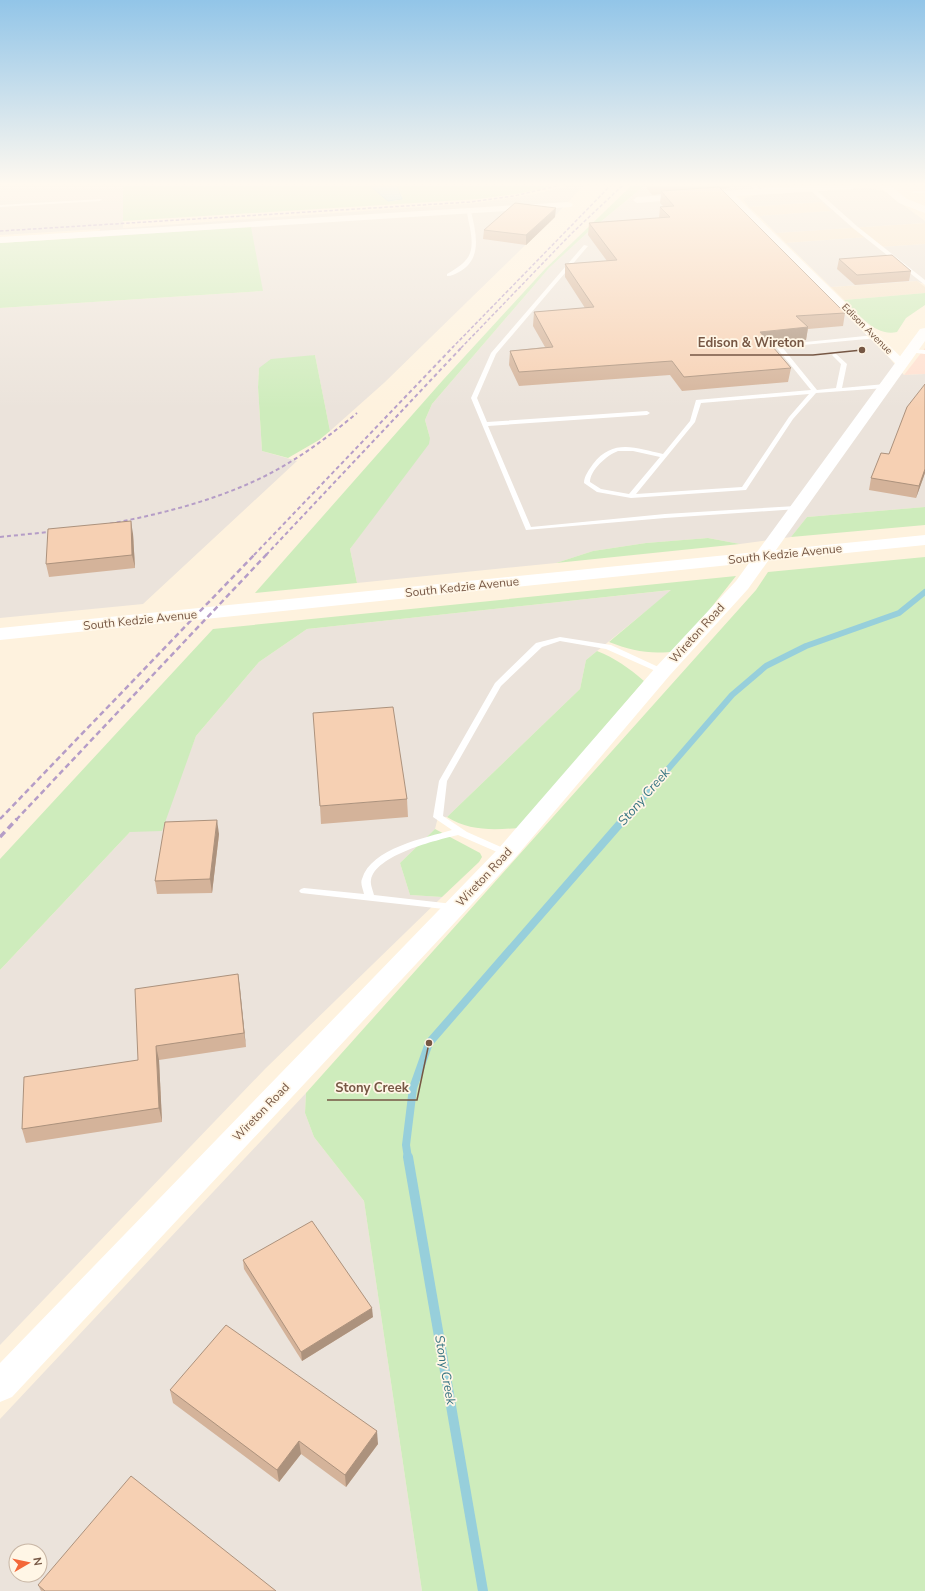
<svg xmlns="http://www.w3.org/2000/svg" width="925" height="1591" viewBox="0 0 925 1591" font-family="'Nunito Sans',sans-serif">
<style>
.residential{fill:#f6e4cc}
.commercial{fill:#ffe0d1}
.industrial{fill:#ebe3db;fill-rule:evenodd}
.green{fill:#ceecbc}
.water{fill:#b1dfe9;stroke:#97cfdb}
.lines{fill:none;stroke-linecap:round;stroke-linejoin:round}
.stream-far2{stroke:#97cfdb;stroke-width:6}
.stream-far1{stroke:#97cfdb;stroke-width:8}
.stream{stroke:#97cfdb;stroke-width:10}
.lane{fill:#fff;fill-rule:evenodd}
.street{fill:#fff;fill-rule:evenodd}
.secondary{fill:#fff;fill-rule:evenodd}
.rail-far3{stroke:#b59dc7;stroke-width:1.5;stroke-dasharray:3.5 2;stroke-linecap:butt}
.rail-far2{stroke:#b59dc7;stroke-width:2;stroke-dasharray:4 3;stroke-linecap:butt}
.rail-far1{stroke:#b59dc7;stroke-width:2.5;stroke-dasharray:5.5 3.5;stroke-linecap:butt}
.rail{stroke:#b59dc7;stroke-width:3.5;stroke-dasharray:7 4.5;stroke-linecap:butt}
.wall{fill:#d4b39a}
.shaded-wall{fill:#ac927d}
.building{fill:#f6d0b3;stroke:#ac927d}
.labels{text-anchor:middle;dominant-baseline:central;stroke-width:3.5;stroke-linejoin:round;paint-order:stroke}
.far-street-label{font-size:10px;fill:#765744;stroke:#fff6e6}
.street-label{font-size:12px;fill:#765744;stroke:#fff6e6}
.water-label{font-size:13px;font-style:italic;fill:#3a7684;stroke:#fff6e6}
.leader{fill:none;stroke:#765744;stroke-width:1.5}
.callout-dot{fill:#765744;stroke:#fff6e6;stroke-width:1.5}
.callout-label{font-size:13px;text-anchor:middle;font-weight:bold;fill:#765744;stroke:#fff6e6;stroke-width:3.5;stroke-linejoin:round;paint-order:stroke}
</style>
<rect width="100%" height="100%" fill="#fef2de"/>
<g class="residential">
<polygon points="822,202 832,211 759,216 749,207"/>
<polygon points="925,223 925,244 880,247 868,237 786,243 776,233"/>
<polygon points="917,281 925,287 925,293 844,300 831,287"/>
</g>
<polygon class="commercial" points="925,348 925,374 904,375"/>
<g class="industrial">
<polygon points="0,186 123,186 123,228 477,203 535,194 566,186 583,186 554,217 385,382 330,431 315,355 259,368 258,387 262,451 297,461 143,604 0,618 0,308 262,291 99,236 100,229 0,235"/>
<polygon points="644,186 760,186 763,189 722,193 885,353 904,375 925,374 925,507 807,517 791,537 740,544 708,538 646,543 593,551 556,563 357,583 350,549 430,438 425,420 432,404 549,268 587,233"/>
<polygon points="868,188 884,191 925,221 925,223 776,233 759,216 831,211 822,202 749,207 743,199 756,195"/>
<polygon points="868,237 880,247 925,244 925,283 921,283 917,281 831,287 786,243"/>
<polygon points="672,590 586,660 580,689 447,817 438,817 435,829 400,863 410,895 442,897 265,1069 0,1345 0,970 179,780 196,736 259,662 307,629"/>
<path d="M 306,1093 L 305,1113 L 314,1137 L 364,1201 L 422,1591 L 0,1591 L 0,1419 ZM 16,1551 L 40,1551 L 40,1575 L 16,1575 Z"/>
</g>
<g class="green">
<polygon points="123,186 370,186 388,201 397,201 402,196 397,186 553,186 522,193 478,199 123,221"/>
<polygon points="631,186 644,186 587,233 549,268 432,404 425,420 430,438 429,444 350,549 357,583 255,593 443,380 545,269"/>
<polygon points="251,227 263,291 0,308 0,243"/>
<path d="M 925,293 L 925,305 L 906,318 L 897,332 C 875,337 859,314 844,300 Z"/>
<polygon points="315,355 330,431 319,440 288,458 262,451 258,387 259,368 271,359"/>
<polygon points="925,507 925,525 791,537 807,517"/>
<polygon points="708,538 740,544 556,563 593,551 646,543"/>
<polygon points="925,557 925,1591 422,1591 364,1201 314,1137 305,1113 306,1093 756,590 768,572"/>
<path d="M 736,576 L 677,651 C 652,655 632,651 609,642 L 671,590 L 307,629 L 259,662 L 196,736 L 162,831 L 130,832 L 0,970 L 0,859 L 213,629 Z"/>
<path d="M 597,651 C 615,658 629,668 644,681 L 518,828 C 493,830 469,831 447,817 L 580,689 L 586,660 Z"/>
<polygon points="435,829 480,853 482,857 479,862 442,897 410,895 400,863"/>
</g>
<polygon class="water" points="370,186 397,186 402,199 388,201"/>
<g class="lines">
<polyline class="stream-far2" points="624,820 732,695 766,666 806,646 899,613 925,592"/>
<polyline class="stream-far1" points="408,1158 406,1145 413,1088 429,1043 624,819"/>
<polyline class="stream" points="408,1157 483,1591"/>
<g class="lane">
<polygon points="751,186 756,186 761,192 757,193"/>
<polygon points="810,188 814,188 858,227 925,280 925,285 854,229 810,190"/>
<polygon points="914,191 925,191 925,193 912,193"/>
<polygon points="102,199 100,201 0,207 0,205"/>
<path d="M 467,210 L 471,211 C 476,233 483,259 459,272 C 455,274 452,276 447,276 L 447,274 C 469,261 475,255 470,228 C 469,222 467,216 467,210 Z"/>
<polygon points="584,245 588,246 496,354 477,398 487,422 647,411 650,413 647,415 488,426 531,527 665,514 796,506 798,507 798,509 665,518 526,530 471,398 491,353"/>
<path d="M 875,335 L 878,337 L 877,338 L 782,347 L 817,390 L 836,388 L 841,364 L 832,355 L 835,353 L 847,364 L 842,388 L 885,384 L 888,386 L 885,388 L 816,393 L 793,419 L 746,490 L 631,498 L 597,492 L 584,483 C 584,476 589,470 593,464 C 613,438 636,448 663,454 L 690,421 L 696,400 L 811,390 L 776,347 L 776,345 ZM 809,394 L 789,417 L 742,487 L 636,494 L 695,422 L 701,403 ZM 618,451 L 633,451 L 660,457 L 629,494 L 601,489 L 590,482 C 590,470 607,455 618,451 Z"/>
<polygon points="910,349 925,350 925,354 908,352 908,350"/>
<path d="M 560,637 L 611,645 L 667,671 L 666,673 L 660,673 L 606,649 L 560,641 L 542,647 L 501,686 L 447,781 L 443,816 L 467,832 L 510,851 L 512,853 L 510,855 L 504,855 L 458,835 C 437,840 375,855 371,880 C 370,884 373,891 374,895 L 453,904 L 456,905 L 458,907 L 456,909 L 453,910 L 301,893 L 299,891 L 301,889 L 304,888 L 364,894 C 363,889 360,883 362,879 C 371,848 425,838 452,830 L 433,817 L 439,781 L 495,683 L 536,643 Z"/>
</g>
<g class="street">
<polygon points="806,186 856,186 852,189 736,196 905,361 907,363 905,365 897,365 726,196 721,197 717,194 721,191"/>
<polygon points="684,194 688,197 687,199 637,203 633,200 637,197"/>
<polygon points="568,202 571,203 573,205 571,207 0,243 0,237"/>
</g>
<g class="secondary">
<polygon points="879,186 891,186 907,199 925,206 925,213 899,203"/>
<polygon points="925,328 925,341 776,550 925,535 925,545 768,561 748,589 670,675 515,858 12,1397 0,1402 0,1363 499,848 656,667 736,581 749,563 0,640 0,628 757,552 920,329"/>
</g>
<g class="rail-far3">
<polyline points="0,231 470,202 514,196 557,186"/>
<polyline points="452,348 610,186"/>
<polyline points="461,348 571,234 622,186"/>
</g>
<g class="rail-far2">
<path d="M 103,525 C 157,515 211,502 261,478 C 296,461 327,438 357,413"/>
<polyline points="0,537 58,531"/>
<polyline points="254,555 453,347"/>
<polyline points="266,555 462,347"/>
</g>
<g class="rail-far1">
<polyline points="0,819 255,554"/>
<polyline points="16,820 267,554"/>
</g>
<polyline class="rail" points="0,837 17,819"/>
</g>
<g class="wall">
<polygon points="647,186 730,186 729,188 720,189 845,313 843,326 808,329 806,340 770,344 791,368 788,382 682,391 670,375 519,386 509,365 510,351 545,347 533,326 534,312 585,308 565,277 565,264 607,261 588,235 589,223 659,218 660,207 663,206 660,203 661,194 652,195 647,188"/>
<polygon points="555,217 526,245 483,239 484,230"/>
<polygon points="839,259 911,271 909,281 855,285 837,269"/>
<polygon points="925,384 925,473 916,498 869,490 871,478 889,454"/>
<polygon points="133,534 135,568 49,577 46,564"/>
<polygon points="407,799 408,817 321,824 320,806"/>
<polygon points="219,834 212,893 157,894 155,881"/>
<polygon points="238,974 246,1047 159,1060 162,1122 26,1143 22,1129 138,1060"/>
<polygon points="243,1260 373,1317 302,1361 244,1269"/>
<polygon points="170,1390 378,1444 346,1487 301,1454 279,1482 173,1403"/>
<polygon points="38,1585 276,1591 41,1591"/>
</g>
<g class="shaded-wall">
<polygon points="556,208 555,217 526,245 526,235"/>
<polygon points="808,327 806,340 758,346 760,332"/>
<polygon points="925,469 925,473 916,498 919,486"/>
<polygon points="131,521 133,534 135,568 132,555"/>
<polygon points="217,820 219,834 212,893 210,879"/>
<polygon points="238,974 240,988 246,1047 244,1033"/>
<polygon points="156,1046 159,1060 162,1122 159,1108"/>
<polygon points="372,1308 373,1317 302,1361 301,1352"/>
<polygon points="377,1431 378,1444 346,1487 345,1475"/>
<polygon points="299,1441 301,1454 279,1482 277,1470"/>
</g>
<g class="building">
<polygon points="719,187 845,313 796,316 808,327 760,332 791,368 684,377 672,361 519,372 510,351 553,347 534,312 594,307 565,264 617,260 589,223 670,217 660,207 674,206 661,191"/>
<polygon points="515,203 556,208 526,235 484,230"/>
<polygon points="892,255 911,271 857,275 839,259"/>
<polygon points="925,384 925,469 919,486 871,478 881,453 889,454 907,407"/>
<polygon points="131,521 132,555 46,564 48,529"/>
<polygon points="393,707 407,799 320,806 313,713"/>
<polygon points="217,820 210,879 155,881 165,822"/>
<polygon points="238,974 244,1033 156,1046 159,1108 22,1129 24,1077 138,1060 135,989"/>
<polygon points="312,1221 372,1308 301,1352 243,1260"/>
<polygon points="226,1325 377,1431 345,1475 299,1441 277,1470 170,1390"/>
<polygon points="131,1476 276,1591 45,1591 38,1585"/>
</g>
<linearGradient id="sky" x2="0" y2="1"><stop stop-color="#92c5e8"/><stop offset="0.45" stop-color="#fff9f0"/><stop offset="1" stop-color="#fff9f0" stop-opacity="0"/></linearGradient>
<rect width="925" height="409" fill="url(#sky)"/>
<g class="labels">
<g class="far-street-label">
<text transform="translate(867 329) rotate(45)">Edison Avenue</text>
</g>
<g class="street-label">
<text transform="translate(785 554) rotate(-6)">South Kedzie Avenue</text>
<text transform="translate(462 587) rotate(-6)">South Kedzie Avenue</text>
<text transform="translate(140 620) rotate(-6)">South Kedzie Avenue</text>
<text transform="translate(697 633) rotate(-48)">Wireton Road</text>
<text transform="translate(484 877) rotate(-47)">Wireton Road</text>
<text transform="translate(261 1112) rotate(-46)">Wireton Road</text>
</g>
<g class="water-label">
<text transform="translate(644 797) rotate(-49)">Stony Creek</text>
<text transform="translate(445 1370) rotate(80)">Stony Creek</text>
</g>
</g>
<path class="leader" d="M862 350L813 355H690M429 1043L417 1100H327"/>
<g class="callout-dot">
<circle cx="862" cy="350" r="4"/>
<circle cx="429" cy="1043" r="4"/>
</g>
<g class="callout-label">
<text x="751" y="347">Edison &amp; Wireton</text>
<text x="372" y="1092">Stony Creek</text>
</g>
<g transform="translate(28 1563) rotate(81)"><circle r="19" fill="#fff6e6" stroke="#c8b6a5"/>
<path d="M0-3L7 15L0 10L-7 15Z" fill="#f36738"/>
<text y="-6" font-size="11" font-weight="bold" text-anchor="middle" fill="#765744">N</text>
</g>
</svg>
